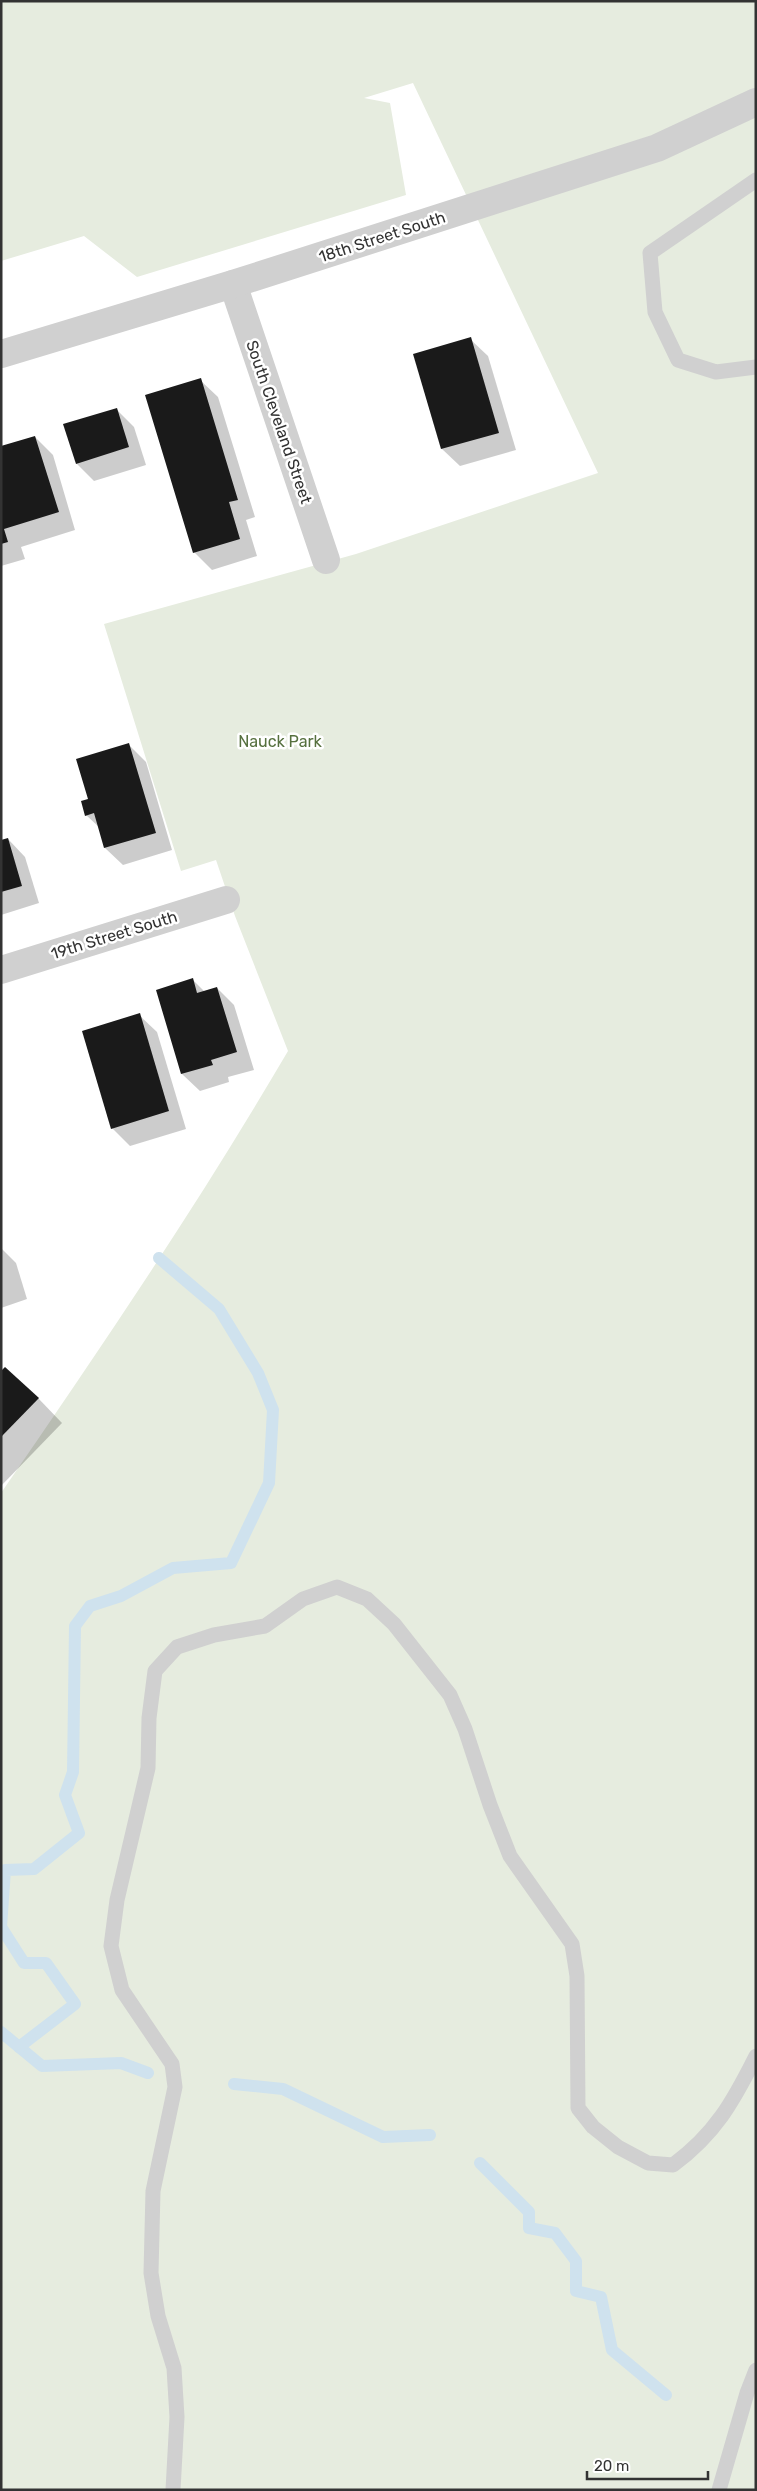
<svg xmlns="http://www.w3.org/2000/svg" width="757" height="2491" viewBox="0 0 757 2491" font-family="Rubik,sans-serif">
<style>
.green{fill:#e6ecdf}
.shadow{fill:#0003}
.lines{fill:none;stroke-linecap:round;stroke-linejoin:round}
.stream{stroke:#cfe2ee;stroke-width:12}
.building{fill:#1a1a1a}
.service{stroke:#d0d0d0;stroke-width:15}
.minor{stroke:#d0d0d0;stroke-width:28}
.labels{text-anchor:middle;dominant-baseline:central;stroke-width:5;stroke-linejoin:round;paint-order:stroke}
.street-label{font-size:16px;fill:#333;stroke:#fff}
.park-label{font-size:16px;fill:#56703f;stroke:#fff}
</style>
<rect width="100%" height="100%" fill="#fff"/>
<path class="green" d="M 1,1 L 756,1 L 756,2490 L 1,2490 L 1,1493 C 101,1348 199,1203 288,1051 L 235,916 L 216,860 L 181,871 L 104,624 L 356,554 L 598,473 L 413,83 L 364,98 L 390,103 L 406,195 L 137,277 L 84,236 L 1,261 Z"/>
<g class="shadow">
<polygon points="470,339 488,356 516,450 460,466 442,449 415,355"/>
<polygon points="200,380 218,397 255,517 246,520 257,556 212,570 194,552"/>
<polygon points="116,409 134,427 146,465 94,481 77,464"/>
<polygon points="35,437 53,455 75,530 21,547 25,559 1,566 1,448"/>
<polygon points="129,745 146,762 172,850 123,865 105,848 100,828 86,815 90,800"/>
<polygon points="8,839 25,857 39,903 1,915 1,841"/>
<polygon points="193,980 205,992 217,988 234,1005 254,1070 228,1077 229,1082 200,1091 182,1074 158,991"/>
<polygon points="139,1015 157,1032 186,1129 130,1146 112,1128"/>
<polygon points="1,1248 16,1263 27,1299 1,1308"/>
<polygon points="1,1373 38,1398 62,1423 1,1486"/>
</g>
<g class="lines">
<g class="stream">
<polyline points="1,2032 42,2066 121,2063 148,2073"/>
<polyline points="19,2047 75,2004 46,1963 24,1963 1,1927 5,1870 34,1869 79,1833 65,1795 73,1772 75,1626 90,1606 121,1596 173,1568 231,1563 269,1483 273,1410 258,1373 219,1309 159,1258"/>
<polyline points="234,2084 283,2089 383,2137 430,2135"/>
<polyline points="480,2163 529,2212 529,2228 555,2233 576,2261 576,2291 601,2297 612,2350 666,2395"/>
</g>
</g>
<g class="building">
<polygon points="471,337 499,433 441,449 413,354"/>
<polygon points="201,378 238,500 229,502 240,539 193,553 145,395"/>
<polygon points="117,408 129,447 76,464 63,424"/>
<polygon points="35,436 59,512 4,529 8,542 1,544 1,446"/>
<polygon points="129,743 156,833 104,848 94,813 85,816 81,801 88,799 76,759"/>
<polygon points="8,838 22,886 1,892 1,840"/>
<polygon points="193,978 197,993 217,987 237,1052 211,1060 213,1065 181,1074 156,990"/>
<polygon points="140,1013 169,1111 111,1129 82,1031"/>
<polygon points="5,1367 39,1398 1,1437 1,1371"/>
</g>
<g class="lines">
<g class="service">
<polyline points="756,180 650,253 655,312 678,360 716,372 756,367"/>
<path d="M 173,2490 L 177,2417 L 174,2368 L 158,2316 L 151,2273 L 153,2191 L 175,2087 L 172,2064 L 122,1990 L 111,1946 L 117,1900 L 148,1768 L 149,1718 L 155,1671 L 177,1647 L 214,1635 L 265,1626 L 303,1599 L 337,1587 L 367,1599 L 394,1624 L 450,1695 L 465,1729 L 490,1805 L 510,1856 L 572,1944 L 577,1976 L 578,2108 L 593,2127 L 618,2147 L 648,2163 L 673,2165 C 715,2134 733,2102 756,2056"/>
<polyline points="719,2490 747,2393 756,2370"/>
</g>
<g class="minor">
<polyline points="233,284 326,560"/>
<polyline points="1,354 233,284 657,148 756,102"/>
<polyline points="1,970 226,900"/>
</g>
</g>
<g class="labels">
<g class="street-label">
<text transform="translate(382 237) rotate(-18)">18th Street South</text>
<text transform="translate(279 422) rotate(71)">South Cleveland Street</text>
<text transform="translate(114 935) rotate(-17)">19th Street South</text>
</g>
<g class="park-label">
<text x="280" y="741">Nauck Park</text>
</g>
</g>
<rect width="757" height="2491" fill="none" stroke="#333333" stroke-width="5"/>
<path d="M587 2471v8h121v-8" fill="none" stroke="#333333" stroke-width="2.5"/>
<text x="594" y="2471" font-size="15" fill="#333333" stroke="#ffffff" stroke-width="4" paint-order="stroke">20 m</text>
</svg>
